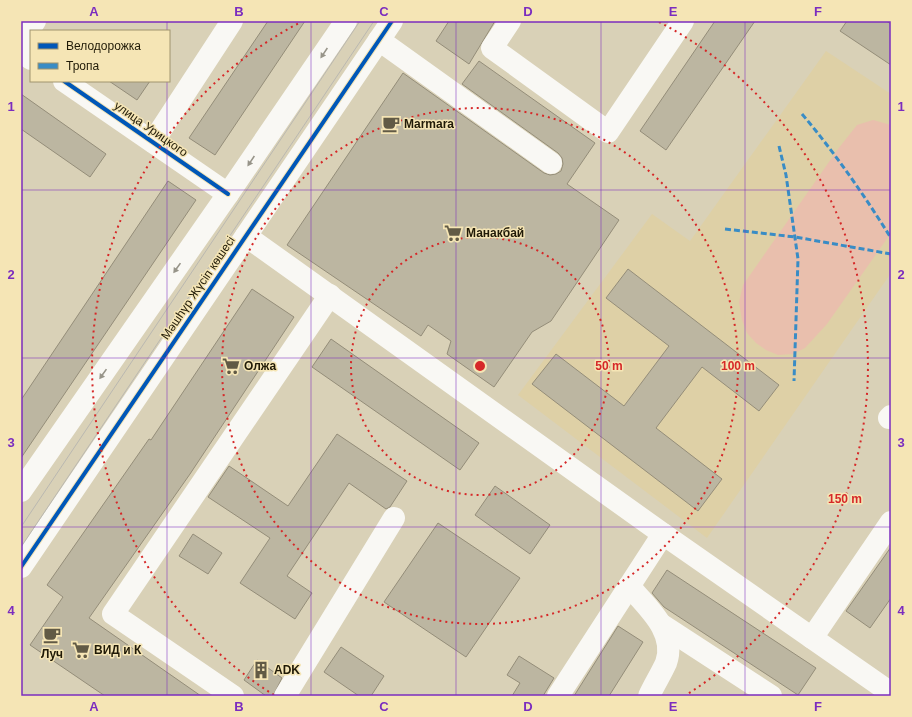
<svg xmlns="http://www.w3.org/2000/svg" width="912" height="717" viewBox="0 0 912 717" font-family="Arial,sans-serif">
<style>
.built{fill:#ded0a6}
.green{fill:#e9bfad}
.building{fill:#bcb6a1;stroke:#948d79}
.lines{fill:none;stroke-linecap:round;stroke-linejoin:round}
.minor{stroke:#f9f8f4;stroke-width:22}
.tram{stroke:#bab8b1;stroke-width:1}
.quiet{stroke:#398cc5;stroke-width:3;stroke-dasharray:6 3;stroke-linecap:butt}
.cycleway-casing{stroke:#f5e5b5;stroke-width:6}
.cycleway{stroke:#0057b8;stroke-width:4}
.oneway{fill:#979489}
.grid{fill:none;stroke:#7b2cbf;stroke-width:1;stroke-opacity:0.55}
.ring{fill:none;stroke:#d62828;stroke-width:2;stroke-dasharray:2 4}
.labels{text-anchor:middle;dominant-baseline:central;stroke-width:3;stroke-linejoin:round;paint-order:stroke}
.poi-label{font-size:12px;font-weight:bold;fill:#201a07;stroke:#f5e5b5;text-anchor:start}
.street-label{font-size:12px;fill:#201a07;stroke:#f5e5b5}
.centre{fill:#d62828;stroke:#f5e5b5;stroke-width:2}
.ring-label{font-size:12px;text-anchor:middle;font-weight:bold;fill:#d62828;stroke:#f5e5b5;stroke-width:3;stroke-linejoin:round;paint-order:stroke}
.neatline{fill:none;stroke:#7b2cbf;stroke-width:1.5}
.grid-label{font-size:13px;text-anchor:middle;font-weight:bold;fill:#7b2cbf}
</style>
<rect width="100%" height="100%" fill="#d9d1b7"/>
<polygon class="built" points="826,51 891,94 891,273 707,538 518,395 652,214 690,241"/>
<polygon class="green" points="873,120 891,125 891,233 827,324 805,348 793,354 778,355 766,350 756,343 747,333 742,320 739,302 743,285 838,149 857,125"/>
<g class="building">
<polygon points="268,21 305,21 215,155 189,138"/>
<polygon points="449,21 495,21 469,64 436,41"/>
<polygon points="715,21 755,21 666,150 640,131"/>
<polygon points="847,21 886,21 891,24 891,65 840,31"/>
<polygon points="479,61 595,143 567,184 619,220 551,321 532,332 494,387 447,354 451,341 428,325 421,336 287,245 403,73 544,173 550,175 556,174 561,171 563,164 562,158 558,153 462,84"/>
<polygon points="109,81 150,81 137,100"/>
<polygon points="21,94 106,154 90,177 21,129"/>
<polygon points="168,181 196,200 21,458 21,400"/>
<polygon points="628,269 779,385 759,411 702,367 656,428 722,479 698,511 532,384 556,354 624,406 669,346 606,298"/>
<polygon points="252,289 294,317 190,474 89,618 201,696 105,696 30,645 63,597 47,585 149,439 151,440"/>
<polygon points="331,339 479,443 460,470 312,367"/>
<polygon points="337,434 407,481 390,507 386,509 349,483 287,576 312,593 295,619 240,583 270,538 208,497 229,466 288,506"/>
<polygon points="495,486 550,525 530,554 475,515"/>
<polygon points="438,523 520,578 466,657 384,602"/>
<polygon points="193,534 222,553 208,574 179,556"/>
<polygon points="891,547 891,598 870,628 846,611"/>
<polygon points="667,570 816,668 798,695 664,607 652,593"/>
<polygon points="618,626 643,642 609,696 574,696"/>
<polygon points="341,647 384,676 371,696 359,696 324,672"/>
<polygon points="519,656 554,678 543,696 512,696 520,683 507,675"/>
<polygon points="257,660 282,678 273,696 266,696 244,680"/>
</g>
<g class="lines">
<g class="minor">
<polyline points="510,21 492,48 608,132 683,21"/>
<polyline points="379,40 551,163"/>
<polyline points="21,42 35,21"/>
<polyline points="21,52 31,59"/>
<polyline points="64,81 228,194"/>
<polyline points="153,142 232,21"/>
<polyline points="246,236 663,534 891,693"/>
<polyline points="889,418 891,416"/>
<polyline points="21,491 228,194 346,21"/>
<polyline points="21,567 392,21"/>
<path d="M 629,586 C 647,607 677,632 666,663 C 661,674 654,685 649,696"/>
<polyline points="662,625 771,696"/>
<polyline points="812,638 891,522"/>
<polyline points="233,696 113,614 330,295"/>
<polyline points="285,696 394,518"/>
<polyline points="558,696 663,534"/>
</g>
<g class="tram">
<polyline points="21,527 360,21"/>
<polyline points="21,547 374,21"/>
</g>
<g class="quiet">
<path d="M 802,114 C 835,153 864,195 891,238"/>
<polyline points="779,146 786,175 798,259 794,381"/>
<polyline points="725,229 795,237 891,254"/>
</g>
<g class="cycleway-casing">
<g id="cycleway">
<polyline points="64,81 228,194"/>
<polyline points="21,567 392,21"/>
</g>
</g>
<use href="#cycleway" class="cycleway"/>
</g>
<defs><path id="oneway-solid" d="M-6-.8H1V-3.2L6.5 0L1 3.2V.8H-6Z"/></defs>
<g class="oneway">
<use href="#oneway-solid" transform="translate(324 53) rotate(124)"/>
<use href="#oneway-solid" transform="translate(251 161) rotate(124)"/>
<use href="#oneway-solid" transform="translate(177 268) rotate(125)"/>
<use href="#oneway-solid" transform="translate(103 374) rotate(125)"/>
</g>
<path class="grid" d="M 167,21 L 167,31M 311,21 L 311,696M 456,21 L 456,696M 601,21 L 601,696M 745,21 L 745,696M 167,81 L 167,696M 21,190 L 891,190M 21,358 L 891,358M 21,527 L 891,527"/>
<g class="ring">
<circle cx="480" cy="366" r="129"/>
<circle cx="480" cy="366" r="258"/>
<path d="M274 695A388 388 0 0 1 301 22M659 22A388 388 0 0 1 686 695"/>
</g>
<defs>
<g id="cafe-bare" transform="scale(1.38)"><path d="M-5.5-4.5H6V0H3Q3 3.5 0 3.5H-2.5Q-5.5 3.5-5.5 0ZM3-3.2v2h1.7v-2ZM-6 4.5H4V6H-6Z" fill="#615a45" stroke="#f5e5b5" stroke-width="2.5" paint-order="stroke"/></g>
<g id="supermarket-bare" transform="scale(1.38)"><path d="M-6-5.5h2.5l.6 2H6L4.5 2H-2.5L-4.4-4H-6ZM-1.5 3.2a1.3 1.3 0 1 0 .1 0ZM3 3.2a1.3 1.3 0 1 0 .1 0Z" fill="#615a45" stroke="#f5e5b5" stroke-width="2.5" paint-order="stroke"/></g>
<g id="building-bare" transform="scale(1.38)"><path d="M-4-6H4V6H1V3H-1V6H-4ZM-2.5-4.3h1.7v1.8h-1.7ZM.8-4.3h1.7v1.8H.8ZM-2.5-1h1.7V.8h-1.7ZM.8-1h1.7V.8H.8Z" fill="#615a45" stroke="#f5e5b5" stroke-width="2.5" paint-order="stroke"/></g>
</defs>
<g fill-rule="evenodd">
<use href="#cafe-bare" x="391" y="124"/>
<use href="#supermarket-bare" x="453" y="233"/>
<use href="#supermarket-bare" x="231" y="366"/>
<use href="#cafe-bare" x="52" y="635"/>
<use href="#supermarket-bare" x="81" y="650"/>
<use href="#building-bare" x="261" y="670"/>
</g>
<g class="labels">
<g class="poi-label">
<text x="404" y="124">Marmara</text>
<text x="466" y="233">Манакбай</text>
<text x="244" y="366">Олжа</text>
<text x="94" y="650">ВИД и К</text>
<text x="52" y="654" text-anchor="middle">Луч</text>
<text x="274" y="670">ADK</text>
</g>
<g class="street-label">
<text transform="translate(151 129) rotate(35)">улица Урицкого</text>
<text transform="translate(198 288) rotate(-56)">Мәшһүр Жүсіп көшесі</text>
</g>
</g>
<circle cx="480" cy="366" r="6" class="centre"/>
<g class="ring-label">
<text x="609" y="370">50 m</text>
<text x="738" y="370">100 m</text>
<text x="845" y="503">150 m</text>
</g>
<rect width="912" height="717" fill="none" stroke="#f5e5b5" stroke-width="44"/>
<rect x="30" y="30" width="140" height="52" fill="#f5e5b5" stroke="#a0946f"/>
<rect x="38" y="43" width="20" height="6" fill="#0057b8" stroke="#a0946f"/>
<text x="66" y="50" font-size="12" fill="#201a07">Велодорожка</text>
<rect x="38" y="63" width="20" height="6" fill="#398cc5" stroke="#a0946f"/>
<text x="66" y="70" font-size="12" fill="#201a07">Тропа</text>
<rect x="22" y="22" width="868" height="673" class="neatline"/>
<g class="grid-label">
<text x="94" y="16">A</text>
<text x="239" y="16">B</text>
<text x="384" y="16">C</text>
<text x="528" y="16">D</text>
<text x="673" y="16">E</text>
<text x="818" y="16">F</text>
<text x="11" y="111">1</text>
<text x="901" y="111">1</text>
<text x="11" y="279">2</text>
<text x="901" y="279">2</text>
<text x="11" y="447">3</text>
<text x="901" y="447">3</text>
<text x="11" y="615">4</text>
<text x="901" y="615">4</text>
<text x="94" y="711">A</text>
<text x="239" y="711">B</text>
<text x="384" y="711">C</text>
<text x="528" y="711">D</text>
<text x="673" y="711">E</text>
<text x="818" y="711">F</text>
</g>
</svg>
